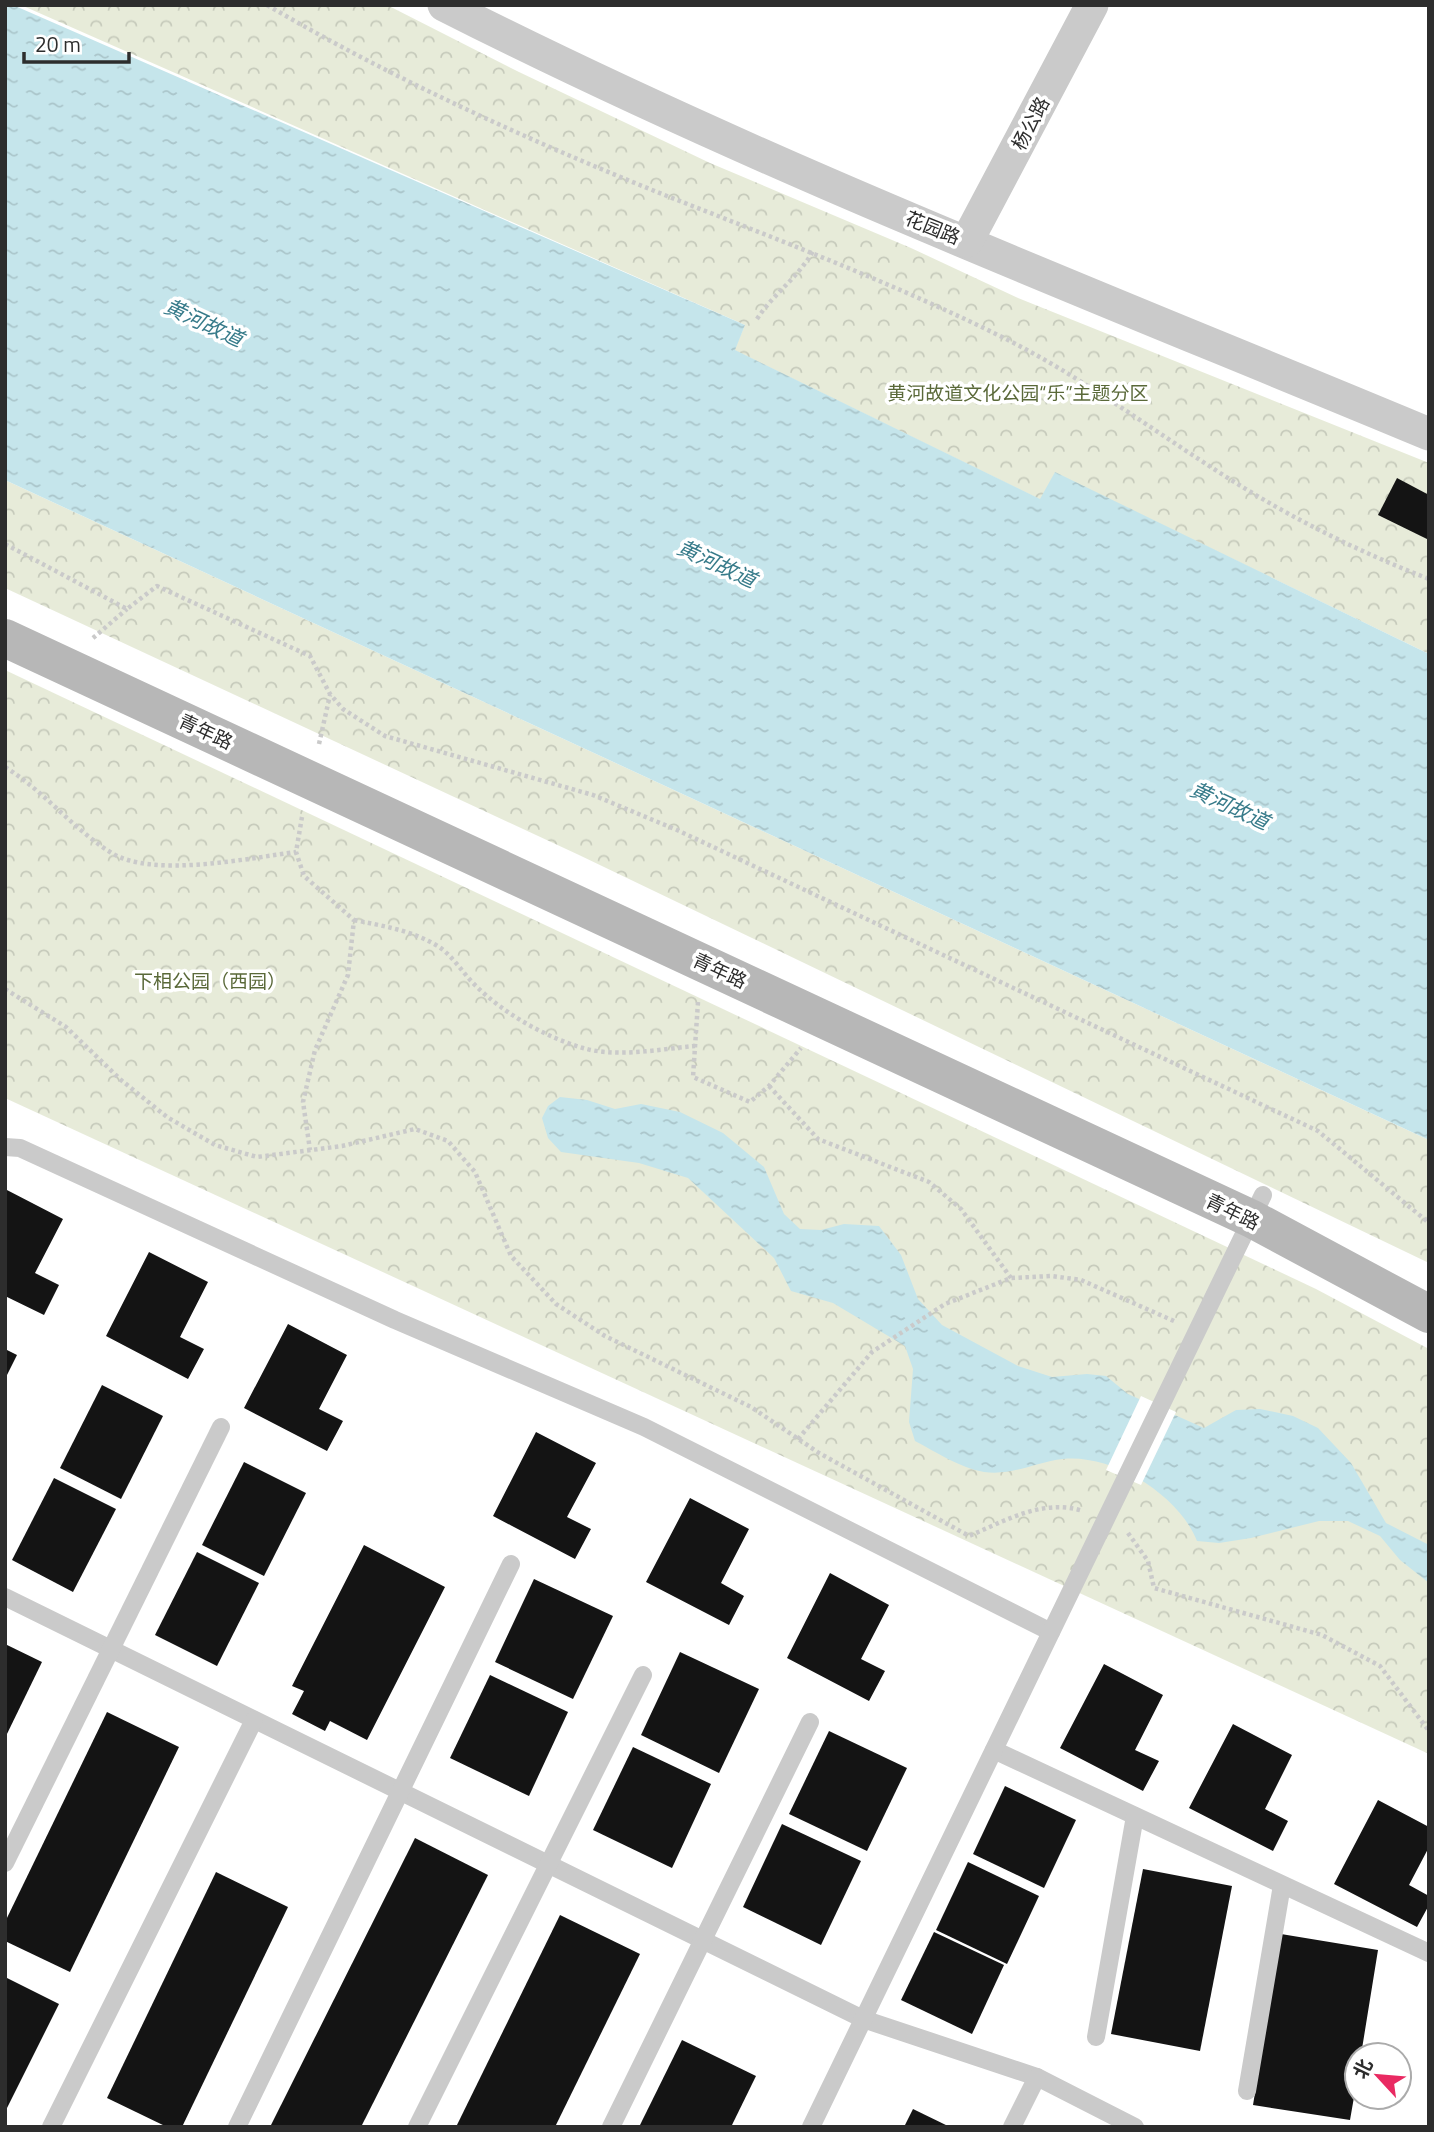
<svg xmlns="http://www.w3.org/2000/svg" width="1434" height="2132" viewBox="0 0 1434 2132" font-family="'Titillium Web','Noto Sans SC',sans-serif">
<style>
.park{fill:url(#park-crowns)}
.water{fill:url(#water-ripples)}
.pier{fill:#fff}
.building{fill:#141414}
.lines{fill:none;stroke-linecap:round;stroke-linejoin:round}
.path{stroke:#cacaca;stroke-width:4.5;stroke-dasharray:3.5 3.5;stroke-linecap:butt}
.lane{stroke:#cacaca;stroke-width:18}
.street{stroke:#cacaca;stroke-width:33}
.secondary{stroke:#b7b7b7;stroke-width:38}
.labels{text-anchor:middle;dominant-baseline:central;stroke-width:7;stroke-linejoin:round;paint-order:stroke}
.street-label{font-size:19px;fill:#2d2d2d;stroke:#fff}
.park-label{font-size:19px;fill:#5a6939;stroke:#fff}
.water-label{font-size:21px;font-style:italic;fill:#377b8a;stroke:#fff}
</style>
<defs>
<pattern id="park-crowns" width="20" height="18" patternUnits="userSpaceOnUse" patternTransform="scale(1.75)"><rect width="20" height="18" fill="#e7ebd9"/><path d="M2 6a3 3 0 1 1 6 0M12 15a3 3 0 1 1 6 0" fill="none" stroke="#c6cabb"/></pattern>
<pattern id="water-ripples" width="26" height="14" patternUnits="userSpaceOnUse" patternTransform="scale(1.75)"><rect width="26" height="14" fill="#c5e5eb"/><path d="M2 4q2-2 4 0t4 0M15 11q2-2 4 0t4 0" fill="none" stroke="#aac5ca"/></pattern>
</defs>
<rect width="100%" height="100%" fill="#fff"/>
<g class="park">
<polygon points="21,5 387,5 519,72 710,163 911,248 1018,298 1429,463 1429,654 1055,473 1041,500 734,350 745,325"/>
<polygon points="5,480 1429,1140 1429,1263 579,855 5,588"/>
<polygon points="5,670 1316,1289 1429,1349 1429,1754 5,1098"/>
</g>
<g class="water">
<polygon points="5,5 13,5 745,325 735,350 1040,499 1055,472 1429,654 1429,1140 5,480"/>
<path d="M 560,1097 L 587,1100 L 615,1109 L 641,1104 L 680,1112 L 723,1133 L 764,1167 L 784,1214 L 800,1229 L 821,1230 L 844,1224 L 879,1226 L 901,1255 L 918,1299 L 942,1325 L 1018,1366 L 1052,1377 L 1087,1374 L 1106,1376 L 1128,1394 L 1204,1428 L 1236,1410 L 1260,1409 L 1293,1416 L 1318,1428 L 1351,1463 L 1386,1523 L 1429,1545 L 1429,1583 L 1400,1560 L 1380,1536 L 1348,1521 L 1319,1521 L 1251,1538 L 1219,1543 L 1197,1541 C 1179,1495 1113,1454 1063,1459 C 1035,1462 1013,1476 984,1472 C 960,1468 936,1452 915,1441 L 909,1422 L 913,1369 L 905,1346 L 833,1303 L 791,1291 L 774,1258 L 688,1178 L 639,1163 L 561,1152 L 548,1138 L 542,1118 L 548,1106 Z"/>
</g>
<polygon class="pier" points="1141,1396 1176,1412 1141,1485 1106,1470"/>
<g class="building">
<polygon points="1397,478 1429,495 1429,540 1378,515"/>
<polygon points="5,1189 63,1219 35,1273 59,1285 44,1315 5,1296"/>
<polygon points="149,1252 208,1282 180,1337 204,1349 188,1379 106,1336"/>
<polygon points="288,1324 347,1355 319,1409 343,1421 327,1451 244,1408"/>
<polygon points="5,1349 17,1355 5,1379"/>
<polygon points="102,1385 163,1416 121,1499 60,1468"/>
<polygon points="536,1432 596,1463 567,1517 591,1529 575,1559 493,1516"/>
<polygon points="244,1462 306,1493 264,1576 202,1545"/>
<polygon points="54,1478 116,1509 73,1592 12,1560"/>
<polygon points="690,1498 749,1529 721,1583 744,1596 729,1625 646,1582"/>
<polygon points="364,1545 445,1587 367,1740 330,1721 325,1731 292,1714 304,1691 292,1686"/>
<polygon points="197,1552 259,1583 217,1666 155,1635"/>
<polygon points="830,1573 889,1605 861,1659 885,1671 869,1701 787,1658"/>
<polygon points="534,1579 613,1616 573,1699 495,1662"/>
<polygon points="5,1644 42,1662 5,1738"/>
<polygon points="680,1652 759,1689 719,1773 641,1735"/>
<polygon points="1104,1664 1163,1695 1135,1750 1159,1761 1143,1791 1060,1748"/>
<polygon points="490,1675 568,1712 529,1796 450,1758"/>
<polygon points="107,1712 179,1747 70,1972 5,1941 5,1922"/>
<polygon points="1233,1724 1292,1755 1265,1809 1288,1821 1273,1851 1189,1808"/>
<polygon points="829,1731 907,1768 867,1851 789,1814"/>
<polygon points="633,1747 711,1784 672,1868 593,1830"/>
<polygon points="1005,1786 1076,1820 1044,1888 973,1854"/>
<polygon points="1378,1800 1429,1827 1429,1847 1409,1885 1429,1896 1429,1905 1417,1927 1334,1884"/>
<polygon points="782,1824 861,1861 821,1945 743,1907"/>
<polygon points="415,1838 488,1875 361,2127 270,2127"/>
<polygon points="968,1862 1039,1896 1007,1964 936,1930"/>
<polygon points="1143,1869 1232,1886 1200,2051 1111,2034"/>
<polygon points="216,1872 288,1907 182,2127 167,2127 107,2098"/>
<polygon points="560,1915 640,1954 555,2127 456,2127"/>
<polygon points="934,1932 1004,1965 972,2034 901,2000"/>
<polygon points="1281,1934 1378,1950 1361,2055 1357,2055 1357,2080 1350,2120 1253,2105"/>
<polygon points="5,1977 59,2004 5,2112"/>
<polygon points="682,2040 756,2076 731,2127 639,2127"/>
<polygon points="913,2109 950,2127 904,2127"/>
</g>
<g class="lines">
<g class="path">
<path d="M 267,5 C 395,80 530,141 667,196 C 779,240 890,282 998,335 C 1082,376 1157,434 1236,483 C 1297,521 1362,553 1429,579"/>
<path d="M 757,319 C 774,293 798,278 813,251"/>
<polyline points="5,544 127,609 157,586 310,656 330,694 343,709 385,736 593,795 677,830 1318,1131 1429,1223"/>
<polyline points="93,638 127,609"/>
<polyline points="319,744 330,695"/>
<path d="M 5,767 C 44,791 72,828 110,852 C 151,879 249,858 296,852"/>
<polyline points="302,817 296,852 304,876 354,920 348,975 315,1050 303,1102 310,1150"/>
<path d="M 354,920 C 383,926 410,930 436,945 C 453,955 462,973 477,987 C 505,1014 545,1037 583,1048 C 617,1058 660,1049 695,1046"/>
<path d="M 5,989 L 66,1027 L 121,1080 L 167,1117 L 215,1145 L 257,1157 L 342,1146 L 415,1129 L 448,1141 L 475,1172 L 511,1256 L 556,1304 L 605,1336 L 751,1407 L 819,1453 L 969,1536 C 1005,1521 1043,1498 1083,1511"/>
<polyline points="698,1002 693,1077 750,1102 769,1086 801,1048"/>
<polyline points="769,1086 818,1139 929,1182 961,1209 1011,1278"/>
<polyline points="798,1439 872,1352 945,1304 1011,1278 1052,1276 1081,1280 1174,1321"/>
<polyline points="1128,1533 1148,1561 1154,1588 1322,1635 1380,1666 1429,1731"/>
</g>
<g class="lane">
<polyline points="5,1147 20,1148 395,1320 644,1427 1051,1632"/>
<polyline points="5,1597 863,2019 1037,2077 1135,2127"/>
<polyline points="994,1750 1429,1953"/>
<polyline points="5,1863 221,1427"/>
<polyline points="1096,2037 1135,1816"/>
<polyline points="1247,2091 1282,1885"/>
<polyline points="51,2127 254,1720"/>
<polyline points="237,2127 511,1564"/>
<polyline points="417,2127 643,1675"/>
<polyline points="611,2127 810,1722"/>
<polyline points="811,2127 1263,1195"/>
<polyline points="1012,2127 1037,2077"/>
</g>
<g class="street">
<path d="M 444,5 C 763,167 1098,296 1429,434"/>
<polyline points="967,241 1092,5"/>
</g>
<polyline class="secondary" points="5,638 1252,1219 1429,1314"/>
</g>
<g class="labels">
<g class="street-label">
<text transform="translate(1030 123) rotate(-62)">杨公路</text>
<text transform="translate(933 227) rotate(22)">花园路</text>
<text transform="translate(206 731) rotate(25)">青年路</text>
<text transform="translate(720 970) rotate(25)">青年路</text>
<text transform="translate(1233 1211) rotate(26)">青年路</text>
</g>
<g class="park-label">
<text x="1018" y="392">黄河故道文化公园“乐”主题分区</text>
<text x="210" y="980">下相公园（西园）</text>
</g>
<g class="water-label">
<text transform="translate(204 322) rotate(25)">黄河故道</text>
<text transform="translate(717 563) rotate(25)">黄河故道</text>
<text transform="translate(1230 805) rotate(25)">黄河故道</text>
</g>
</g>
<rect width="1434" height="2132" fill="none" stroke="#2d2d2d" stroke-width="14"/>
<g transform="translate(1378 2076) rotate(296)"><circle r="33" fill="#ffffff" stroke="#ababab" stroke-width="2"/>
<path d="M0-5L12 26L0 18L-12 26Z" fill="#e92a62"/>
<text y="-10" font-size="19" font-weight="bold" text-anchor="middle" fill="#2d2d2d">北</text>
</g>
<path d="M24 52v10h105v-10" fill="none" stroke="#2d2d2d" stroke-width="3.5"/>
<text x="35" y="52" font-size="21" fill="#2d2d2d" stroke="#ffffff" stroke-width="5" paint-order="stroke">20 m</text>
</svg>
